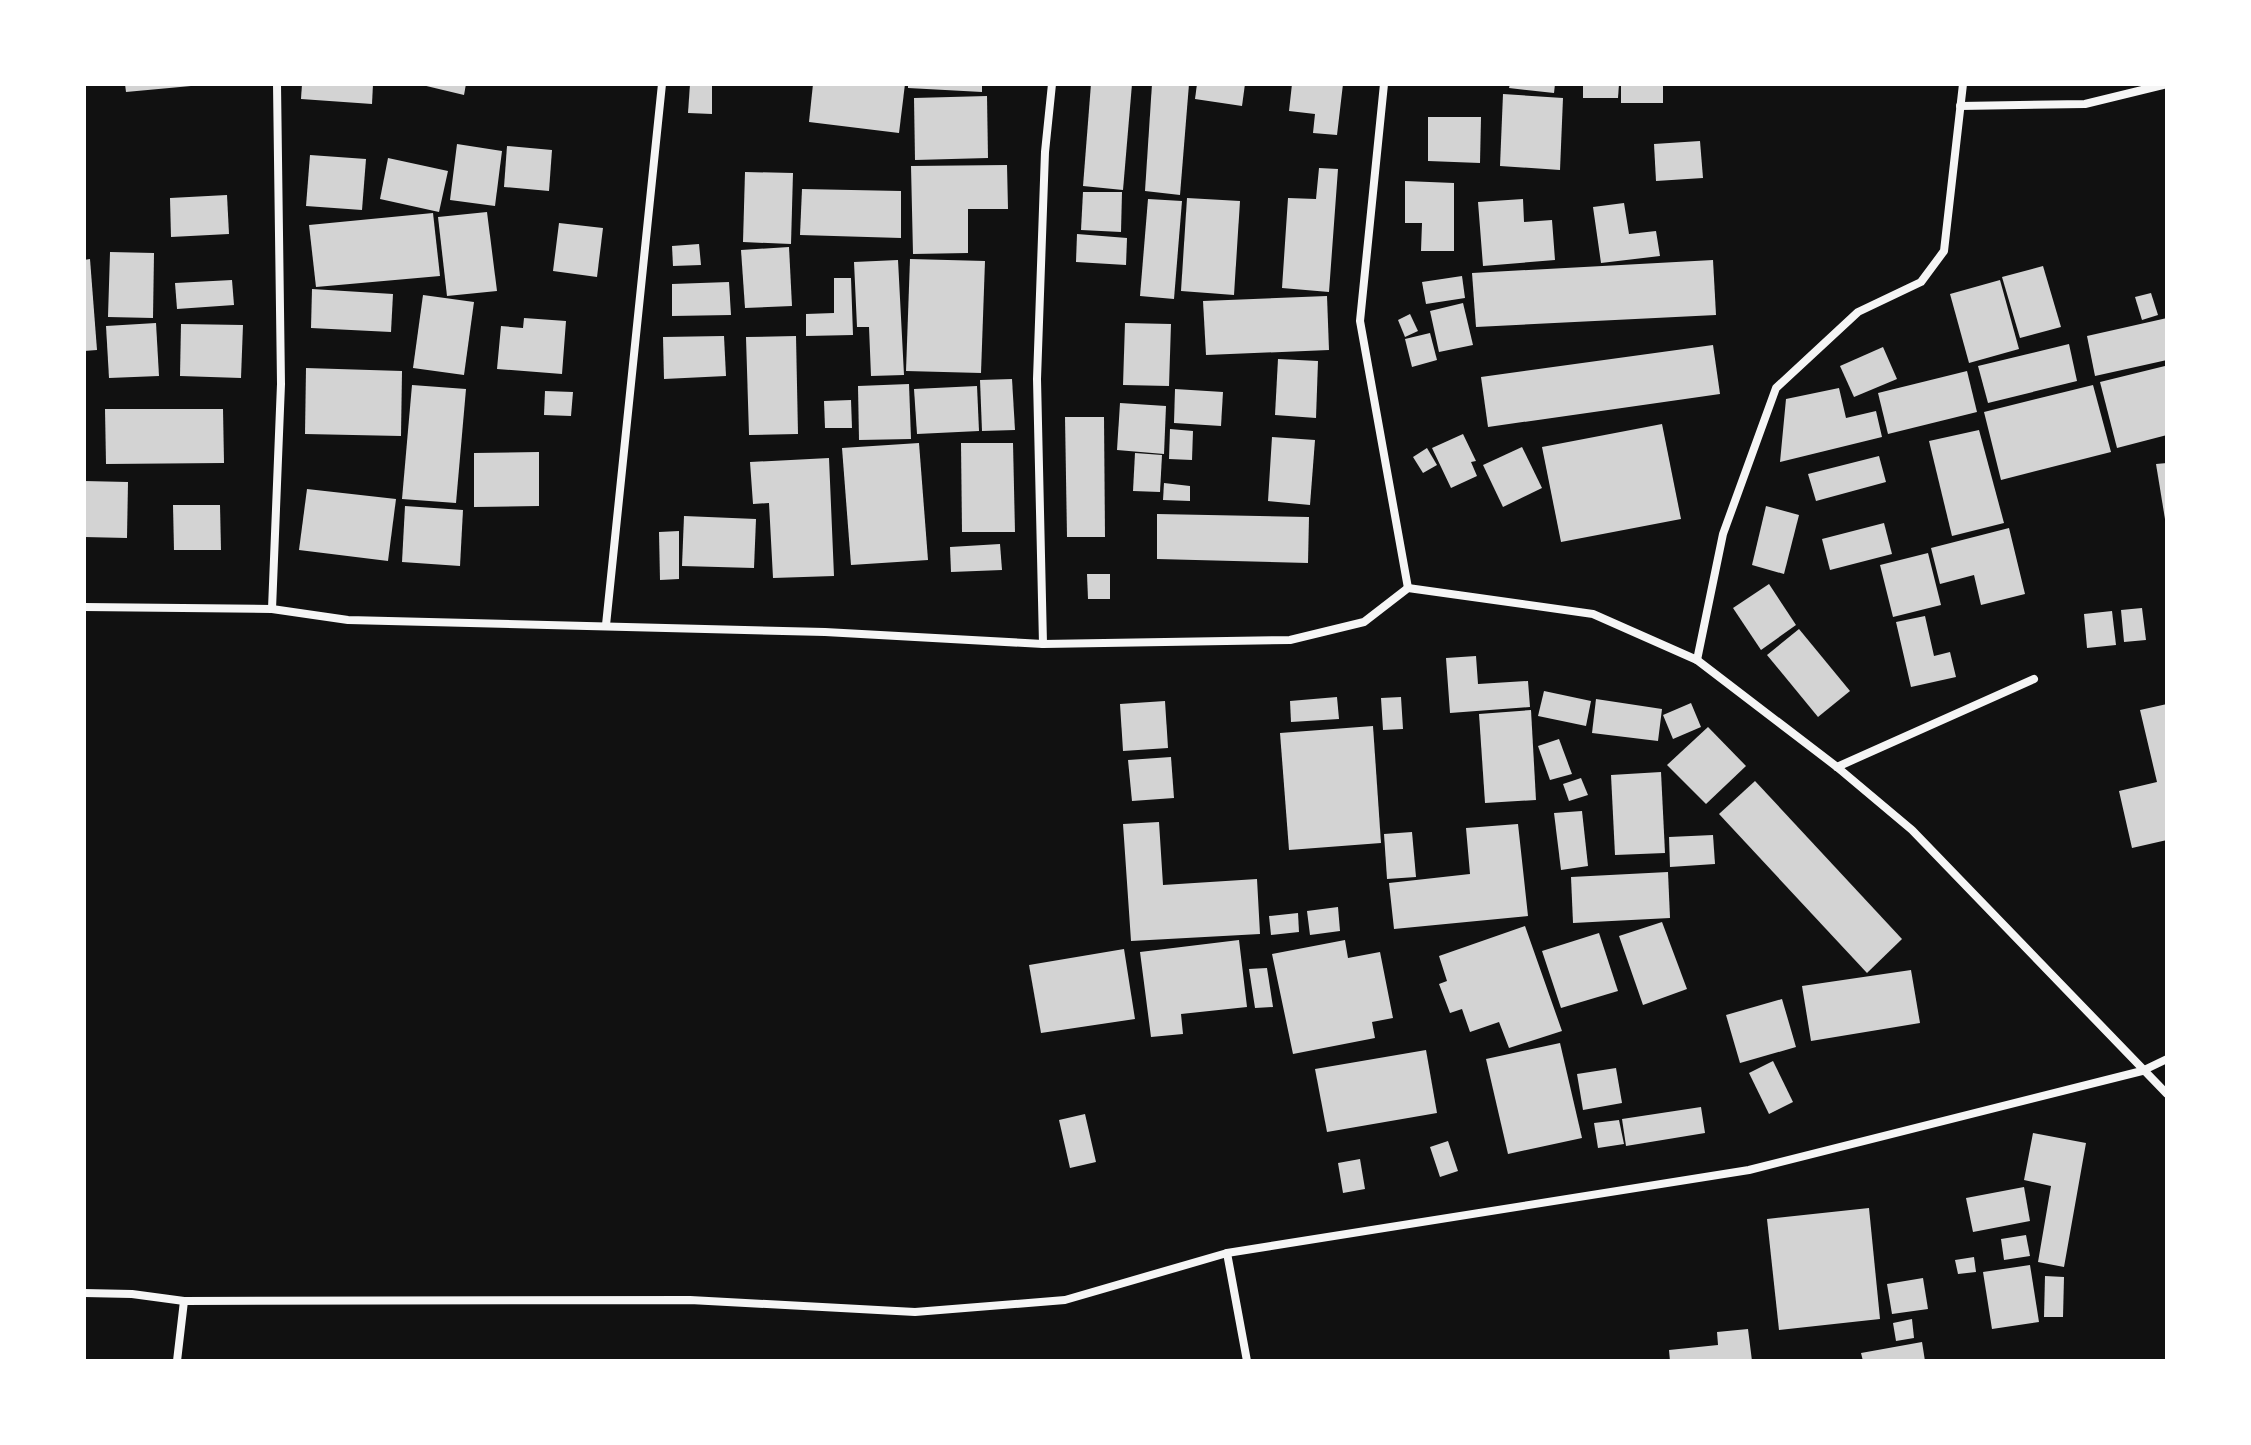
<svg xmlns="http://www.w3.org/2000/svg" width="2251" height="1445" viewBox="0 0 2251 1445" font-family="Helvetica,sans-serif">
<style>
.building{fill:#d3d3d3}
.lines{fill:none;stroke-linecap:round;stroke-linejoin:round}
.minor{stroke:#f5f5f5;stroke-width:8}
</style>
<rect width="100%" height="100%" fill="#111"/>
<g class="building">
<polygon points="125,84 191,84 191,86 126,92"/>
<polygon points="302,84 373,84 372,104 301,99"/>
<polygon points="418,84 466,84 464,95"/>
<polygon points="690,84 712,84 712,114 688,113"/>
<polygon points="813,84 905,84 899,133 809,122"/>
<polygon points="908,84 982,84 982,92 908,88"/>
<polygon points="1091,84 1132,84 1123,190 1083,186"/>
<polygon points="1152,84 1189,84 1180,195 1145,191"/>
<polygon points="1197,84 1245,84 1242,106 1195,99"/>
<polygon points="1292,84 1343,84 1337,135 1313,133 1315,114 1289,111"/>
<polygon points="1510,84 1555,84 1554,93 1509,88"/>
<polygon points="1583,84 1619,84 1618,98 1583,98"/>
<rect x="1621" y="84" width="42" height="19"/>
<polygon points="1503,94 1563,98 1560,170 1500,166"/>
<polygon points="987,96 988,158 915,160 914,98"/>
<polygon points="1428,117 1481,117 1480,163 1428,161"/>
<polygon points="1700,141 1703,178 1656,181 1654,144"/>
<polygon points="457,144 502,151 495,206 450,200"/>
<polygon points="507,146 552,150 549,191 504,187"/>
<polygon points="310,155 366,159 362,210 306,206"/>
<polygon points="388,158 448,171 439,212 380,199"/>
<polygon points="1007,165 1008,209 968,209 968,253 913,254 911,166"/>
<polygon points="1319,168 1338,169 1329,292 1282,288 1288,198 1316,199"/>
<polygon points="745,172 793,173 791,244 743,242"/>
<polygon points="1405,181 1454,183 1454,251 1421,251 1422,223 1405,223"/>
<polygon points="802,189 901,191 901,238 800,235"/>
<polygon points="1083,192 1122,192 1121,232 1081,230"/>
<polygon points="227,195 229,234 171,237 170,198"/>
<polygon points="1187,198 1240,201 1234,295 1181,291"/>
<polygon points="1148,199 1182,201 1174,299 1140,296"/>
<polygon points="1523,199 1524,222 1552,220 1555,260 1483,266 1478,202"/>
<polygon points="1624,203 1629,234 1656,231 1660,256 1601,263 1593,207"/>
<polygon points="487,212 497,291 447,296 438,217"/>
<polygon points="433,213 440,276 316,287 309,225"/>
<polygon points="559,223 603,228 597,277 553,271"/>
<polygon points="1077,234 1127,238 1126,265 1076,262"/>
<polygon points="699,244 701,265 673,266 672,246"/>
<polygon points="789,247 792,306 745,308 741,250"/>
<polygon points="110,252 154,253 153,318 108,317"/>
<polygon points="90,259 97,350 84,351 84,260"/>
<polygon points="910,259 985,261 981,373 906,371"/>
<polygon points="898,260 904,375 871,376 869,327 857,327 854,262"/>
<polygon points="1713,260 1716,315 1476,327 1472,273"/>
<polygon points="2043,266 2061,327 2020,338 2002,277"/>
<polygon points="1462,276 1465,298 1426,304 1422,282"/>
<polygon points="834,278 851,278 853,335 806,336 806,314 834,313"/>
<polygon points="232,280 234,305 177,309 175,283"/>
<polygon points="2000,280 2019,349 1969,363 1950,294"/>
<polygon points="729,282 731,315 672,316 672,284"/>
<polygon points="312,289 393,294 391,332 311,328"/>
<polygon points="2151,293 2158,315 2142,320 2135,297"/>
<polygon points="423,295 474,302 464,375 413,368"/>
<polygon points="1327,296 1329,350 1206,355 1203,301"/>
<polygon points="1463,303 1473,345 1439,352 1430,311"/>
<polygon points="1410,314 1418,331 1405,337 1398,320"/>
<polygon points="524,318 566,321 562,374 497,369 501,326 523,328"/>
<polygon points="2167,318 2167,360 2095,376 2087,336"/>
<polygon points="156,323 159,376 109,378 106,326"/>
<polygon points="1125,323 1171,324 1169,386 1123,385"/>
<polygon points="181,324 243,325 241,378 180,376"/>
<polygon points="1430,333 1437,360 1412,367 1405,339"/>
<polygon points="724,336 726,376 664,379 663,337"/>
<polygon points="796,336 798,434 749,435 746,337"/>
<polygon points="2069,344 2077,381 1988,403 1978,366"/>
<polygon points="1713,345 1720,394 1488,427 1481,377"/>
<polygon points="1883,347 1897,379 1854,397 1840,366"/>
<polygon points="1278,359 1318,361 1316,418 1275,415"/>
<polygon points="2165,366 2167,435 2117,448 2100,382"/>
<polygon points="306,368 402,371 401,436 305,434"/>
<polygon points="1967,371 1977,412 1888,434 1878,393"/>
<polygon points="1012,379 1015,430 982,431 980,380"/>
<polygon points="909,384 911,439 859,440 858,386"/>
<polygon points="412,385 466,389 456,503 402,499"/>
<polygon points="2093,385 2111,452 2001,480 1984,412"/>
<polygon points="977,386 979,431 917,434 914,389"/>
<polygon points="1839,388 1846,418 1876,411 1882,437 1780,462 1786,399"/>
<polygon points="1175,389 1223,392 1221,426 1174,423"/>
<polygon points="545,391 573,392 571,416 544,415"/>
<polygon points="851,400 852,428 825,428 824,401"/>
<polygon points="1120,403 1166,406 1164,454 1117,450"/>
<polygon points="105,409 223,409 224,463 106,464"/>
<polygon points="1065,417 1104,417 1105,537 1067,537"/>
<polygon points="1662,424 1681,519 1561,542 1542,447"/>
<polygon points="1170,429 1193,431 1192,460 1169,459"/>
<polygon points="1979,430 2004,523 1952,536 1929,441"/>
<polygon points="1463,434 1476,461 1471,462 1477,476 1451,488 1432,448"/>
<polygon points="1272,437 1315,440 1310,505 1268,501"/>
<polygon points="919,443 928,560 851,565 842,448"/>
<polygon points="961,443 1013,443 1015,532 962,532"/>
<polygon points="1522,447 1542,488 1503,507 1483,465"/>
<polygon points="1427,448 1437,465 1423,473 1413,457"/>
<polygon points="539,452 539,506 474,507 474,453"/>
<polygon points="1135,453 1162,455 1160,492 1133,491"/>
<polygon points="1879,456 1886,482 1816,501 1808,474"/>
<polygon points="829,458 834,576 773,578 769,503 753,504 750,462"/>
<polygon points="2167,463 2167,519 2165,519 2156,464"/>
<polygon points="84,481 128,482 127,538 84,537"/>
<polygon points="1164,483 1190,486 1190,501 1163,500"/>
<polygon points="307,489 396,499 388,561 299,550"/>
<polygon points="173,505 220,505 221,550 174,550"/>
<polygon points="405,506 463,510 460,566 402,562"/>
<polygon points="1766,506 1799,515 1784,574 1752,565"/>
<polygon points="1157,514 1309,517 1308,563 1157,559"/>
<polygon points="684,516 756,519 754,568 682,566"/>
<polygon points="1884,523 1892,554 1830,570 1822,539"/>
<polygon points="2009,528 2025,594 1981,605 1974,575 1940,584 1931,548"/>
<polygon points="679,531 679,579 660,580 659,532"/>
<polygon points="1000,544 1002,570 951,572 950,547"/>
<polygon points="1928,553 1941,605 1893,617 1880,565"/>
<polygon points="1087,574 1110,574 1110,599 1088,599"/>
<polygon points="1769,584 1796,625 1761,650 1733,608"/>
<polygon points="2142,608 2146,640 2124,642 2121,610"/>
<polygon points="2112,611 2116,645 2087,648 2084,614"/>
<polygon points="1925,616 1934,656 1950,652 1956,677 1911,687 1896,622"/>
<polygon points="1799,629 1850,691 1818,717 1767,655"/>
<polygon points="1476,656 1478,684 1528,681 1530,707 1450,713 1446,658"/>
<polygon points="1544,691 1591,701 1586,726 1538,716"/>
<polygon points="1337,697 1339,719 1291,722 1290,701"/>
<polygon points="1401,697 1403,729 1383,730 1381,698"/>
<polygon points="1596,699 1662,709 1658,741 1592,733"/>
<polygon points="1165,701 1168,748 1123,751 1120,704"/>
<polygon points="1691,703 1701,727 1673,739 1663,715"/>
<polygon points="2167,704 2167,840 2132,848 2119,791 2157,782 2140,710"/>
<polygon points="1531,710 1536,800 1485,803 1479,714"/>
<polygon points="1373,726 1381,843 1289,850 1280,733"/>
<polygon points="1708,727 1746,766 1706,804 1667,765"/>
<polygon points="1559,739 1572,774 1550,780 1538,746"/>
<polygon points="1171,757 1174,798 1132,801 1128,760"/>
<polygon points="1661,772 1665,853 1615,855 1611,775"/>
<polygon points="1581,778 1588,795 1569,801 1563,784"/>
<polygon points="1755,781 1902,939 1867,973 1719,814"/>
<polygon points="1582,811 1588,866 1561,870 1554,813"/>
<polygon points="1159,822 1163,885 1257,879 1260,934 1131,941 1123,824"/>
<polygon points="1518,824 1528,916 1394,929 1389,883 1470,874 1466,828"/>
<polygon points="1412,832 1416,877 1387,879 1384,834"/>
<polygon points="1713,835 1715,864 1670,867 1669,837"/>
<polygon points="1668,872 1670,918 1573,923 1571,877"/>
<polygon points="1338,907 1340,931 1310,935 1307,911"/>
<polygon points="1298,913 1299,932 1271,935 1269,916"/>
<polygon points="1662,922 1687,989 1643,1005 1619,936"/>
<polygon points="1525,926 1562,1031 1509,1048 1499,1022 1470,1032 1462,1009 1450,1013 1439,984 1447,981 1439,956"/>
<polygon points="1599,933 1618,991 1561,1008 1542,951"/>
<polygon points="1239,940 1247,1007 1181,1014 1183,1034 1151,1037 1140,952"/>
<polygon points="1345,940 1348,958 1380,952 1393,1018 1372,1022 1375,1038 1293,1054 1272,954"/>
<polygon points="1124,949 1135,1019 1041,1033 1029,965"/>
<polygon points="1267,968 1273,1007 1255,1008 1249,969"/>
<polygon points="1911,970 1920,1023 1811,1041 1802,986"/>
<polygon points="1782,999 1796,1047 1740,1063 1726,1015"/>
<polygon points="1560,1043 1582,1138 1508,1154 1486,1059"/>
<polygon points="1426,1050 1437,1113 1327,1132 1315,1069"/>
<polygon points="1773,1061 1793,1102 1769,1114 1749,1073"/>
<polygon points="1616,1068 1622,1103 1583,1110 1577,1074"/>
<polygon points="1701,1107 1705,1133 1626,1146 1622,1119"/>
<polygon points="1085,1114 1096,1162 1070,1168 1059,1120"/>
<polygon points="1619,1120 1624,1144 1598,1148 1594,1123"/>
<polygon points="2033,1133 2086,1143 2064,1267 2038,1262 2051,1186 2024,1180"/>
<polygon points="1448,1141 1458,1171 1440,1177 1430,1147"/>
<polygon points="1360,1159 1365,1189 1343,1193 1338,1163"/>
<polygon points="2024,1187 2030,1221 1973,1232 1966,1198"/>
<polygon points="1869,1208 1880,1319 1779,1330 1767,1219"/>
<polygon points="2026,1235 2030,1256 2004,1260 2001,1239"/>
<polygon points="1974,1257 1976,1272 1958,1274 1955,1260"/>
<polygon points="2030,1265 2039,1322 1992,1329 1983,1272"/>
<polygon points="2045,1276 2064,1277 2063,1317 2044,1317"/>
<polygon points="1923,1278 1928,1309 1892,1314 1887,1284"/>
<polygon points="1912,1319 1914,1338 1896,1341 1893,1323"/>
<polygon points="1748,1329 1752,1361 1670,1361 1669,1350 1718,1345 1717,1332"/>
<polygon points="1922,1342 1925,1361 1863,1361 1861,1353"/>
</g>
<g class="lines">
<g class="minor">
<polyline points="1384,84 1360,321 1408,588"/>
<polyline points="1960,106 2085,104 2167,84"/>
<polyline points="84,607 272,609 348,620 825,632 1043,644 1290,640 1364,622 1408,588 1593,614 1697,660 1837,767 1912,830 2167,1094"/>
<polyline points="272,609 281,384 277,84"/>
<polyline points="606,625 662,84"/>
<polyline points="1043,644 1037,379 1045,152 1052,84"/>
<polyline points="1697,660 1723,534 1776,388 1858,312 1921,282 1944,251 1963,84"/>
<polyline points="1837,767 2034,679"/>
<polyline points="1227,1253 1247,1361"/>
<polyline points="84,1293 132,1294 184,1301 690,1300 915,1312 1065,1300 1227,1253 1749,1170 2142,1071 2167,1059"/>
<polyline points="177,1361 184,1301"/>
</g>
</g>
<rect width="2251" height="1445" fill="none" stroke="#ffffff" stroke-width="172"/>
</svg>
